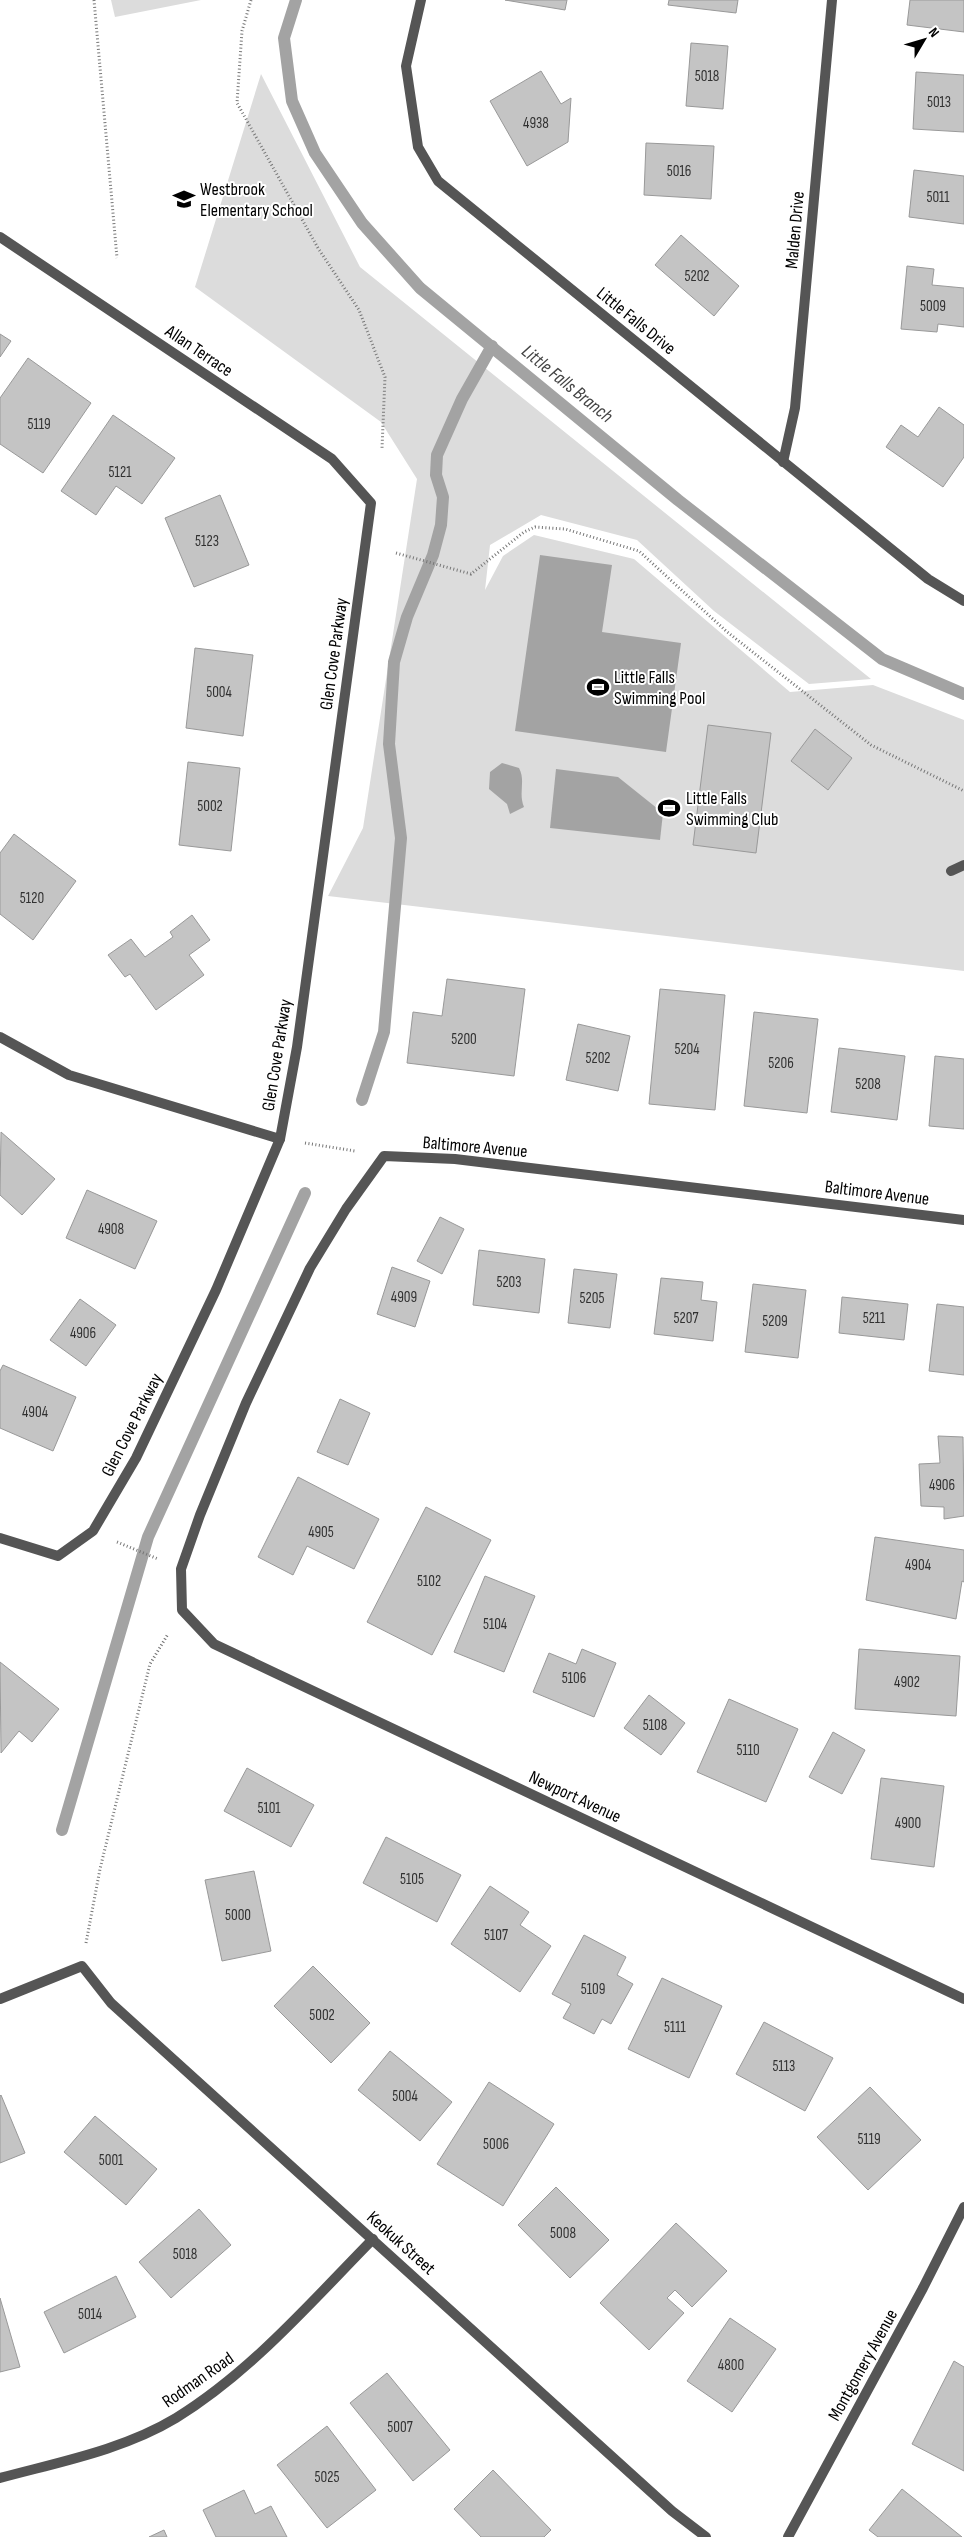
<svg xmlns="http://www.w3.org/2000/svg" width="964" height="2537" viewBox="0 0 964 2537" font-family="'Sofia Sans Condensed',sans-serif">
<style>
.green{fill:#dcdcdc}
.water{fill:#a3a3a3}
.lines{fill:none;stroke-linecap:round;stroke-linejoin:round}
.stream{stroke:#a3a3a3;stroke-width:12}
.building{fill:#c4c4c4;stroke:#999}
.path{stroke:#777;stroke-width:3;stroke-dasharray:1 2.5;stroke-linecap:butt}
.lane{stroke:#555;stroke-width:10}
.street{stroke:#555;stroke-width:10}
.labels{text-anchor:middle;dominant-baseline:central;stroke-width:4;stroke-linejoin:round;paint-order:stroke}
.number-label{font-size:15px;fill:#313131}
.poi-label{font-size:18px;fill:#000;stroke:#fff;text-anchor:start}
.street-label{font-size:18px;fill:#000;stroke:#fff}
.water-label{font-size:19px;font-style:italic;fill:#444;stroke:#fff}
</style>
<rect width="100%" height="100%" fill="#fff"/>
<g class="green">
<polygon points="111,0 201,0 115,17"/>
<polygon points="261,74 360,267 871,679 809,684 714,611 637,540 541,515 490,545 485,590 503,556 534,535 634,559 790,692 873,685 964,720 964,971 328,896 363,828 417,479 381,422 195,287"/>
</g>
<g class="water">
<polygon points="540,555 612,565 602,632 681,643 666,752 515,731"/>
<path d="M 502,763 L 519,768 C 526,781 518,793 524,807 L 510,814 L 507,804 L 489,789 L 490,772 Z"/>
<polygon points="556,769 618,777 663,813 660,840 550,828"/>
</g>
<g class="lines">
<g class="stream">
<polyline points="296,0 284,38 292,101 315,153 362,223 420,288 678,500 882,659 964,694"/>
<polyline points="362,1100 384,1032 401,838 389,744 394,662 407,617 433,555 441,525 443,497 436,475 437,455 462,399 492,346"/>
<polyline points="62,1830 148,1537 305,1193"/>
</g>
</g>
<g class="building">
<polygon points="505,0 567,0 565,10"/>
<polygon points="669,0 738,0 736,13 668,5"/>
<polygon points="910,0 964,0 964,32 907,25"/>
<polygon points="691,43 728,46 723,109 686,106"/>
<polygon points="541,71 561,104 571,98 568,142 527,166 490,101"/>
<polygon points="916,72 964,75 964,132 913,129"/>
<polygon points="646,143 714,146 711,199 644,195"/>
<polygon points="914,170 964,176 964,224 909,217"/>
<polygon points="681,235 739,286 714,316 655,265"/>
<polygon points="907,266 934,269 932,285 964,288 964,327 938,324 937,332 901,329"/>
<polygon points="0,334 11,341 0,357"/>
<polygon points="28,358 91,403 43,473 0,444 0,398"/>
<polygon points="939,407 964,425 964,457 943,487 886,447 901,425 918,437"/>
<polygon points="113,415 175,458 142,504 116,486 96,515 61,491"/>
<polygon points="220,495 249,565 194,587 165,518"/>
<polygon points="195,648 253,655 243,736 186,728"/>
<polygon points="708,725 771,733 756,853 693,845"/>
<polygon points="815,729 852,758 828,790 791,761"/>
<polygon points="188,762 240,768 231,851 179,845"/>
<polygon points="14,834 76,881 33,940 0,914 0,853"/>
<polygon points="192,915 210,940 189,955 204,975 156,1010 130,974 125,977 108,955 131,939 145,957 173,937 170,932"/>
<polygon points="447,979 525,989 514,1076 407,1063 413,1012 442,1016"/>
<polygon points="660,989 725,995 715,1110 649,1104"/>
<polygon points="754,1012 818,1019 807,1113 744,1106"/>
<polygon points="578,1024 630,1036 618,1091 566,1080"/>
<polygon points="839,1048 905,1056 897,1120 831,1112"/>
<polygon points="935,1056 964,1059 964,1129 929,1126"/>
<polygon points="1,1132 55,1179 22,1215 0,1195"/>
<polygon points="87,1190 157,1221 135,1269 66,1238"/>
<polygon points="440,1217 464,1229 442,1274 417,1261"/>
<polygon points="479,1250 545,1259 539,1313 473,1305"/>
<polygon points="392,1267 430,1281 415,1327 377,1314"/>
<polygon points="574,1269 617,1274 610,1328 568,1323"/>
<polygon points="661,1278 703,1282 701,1300 717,1302 713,1341 654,1334"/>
<polygon points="753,1284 806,1290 798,1358 745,1352"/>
<polygon points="842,1297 908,1304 904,1340 839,1333"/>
<polygon points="80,1299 116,1325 86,1366 50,1340"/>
<polygon points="937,1304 964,1307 964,1375 929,1371"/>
<polygon points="3,1365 76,1397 53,1451 0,1428 0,1371"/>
<polygon points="340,1399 370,1413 348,1465 317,1452"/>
<polygon points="938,1436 963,1437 964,1516 944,1519 944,1507 921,1506 919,1464 940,1463"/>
<polygon points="298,1477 379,1519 354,1569 307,1546 293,1575 258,1557"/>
<polygon points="426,1507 491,1540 432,1655 367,1622"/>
<polygon points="875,1537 964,1550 964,1582 962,1581 956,1619 866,1600"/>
<polygon points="485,1576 535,1596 504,1672 454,1652"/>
<polygon points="582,1649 616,1663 594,1717 533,1692 549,1653 576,1664"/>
<polygon points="859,1649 960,1656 956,1716 855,1709"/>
<polygon points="0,1662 59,1709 32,1742 19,1731 1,1753"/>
<polygon points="649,1695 685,1723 661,1755 624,1728"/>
<polygon points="729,1699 798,1729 766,1802 697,1772"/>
<polygon points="833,1732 865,1750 842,1794 809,1777"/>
<polygon points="247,1768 314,1805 291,1847 224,1811"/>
<polygon points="881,1778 944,1786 934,1867 871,1859"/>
<polygon points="386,1837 461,1875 437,1922 363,1883"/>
<polygon points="254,1871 271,1951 222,1961 205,1880"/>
<polygon points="490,1886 529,1912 520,1925 551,1946 520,1992 451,1944"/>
<polygon points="584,1935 626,1957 617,1975 633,1984 611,2024 602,2019 594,2034 563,2018 571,2004 552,1994"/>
<polygon points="313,1966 370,2023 331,2063 274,2006"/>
<polygon points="662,1978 722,2006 689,2078 628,2049"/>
<polygon points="764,2022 833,2058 805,2111 736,2074"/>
<polygon points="390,2051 452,2102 420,2141 358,2090"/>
<polygon points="489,2082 554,2124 503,2206 437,2164"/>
<polygon points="870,2087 921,2140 868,2190 817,2137"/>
<polygon points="1,2095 25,2153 0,2163 0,2096"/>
<polygon points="95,2116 157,2169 126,2205 64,2152"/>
<polygon points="556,2187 609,2240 570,2278 518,2225"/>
<polygon points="199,2209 231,2245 171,2298 139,2262"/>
<polygon points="676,2223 727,2271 692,2307 675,2290 667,2298 684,2313 649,2350 600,2303"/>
<polygon points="116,2276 136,2317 64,2353 44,2312"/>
<polygon points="0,2298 20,2367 0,2372"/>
<polygon points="730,2318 776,2349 732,2412 687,2381"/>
<polygon points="954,2361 964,2367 964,2471 912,2444"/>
<polygon points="387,2373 450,2450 413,2481 350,2403"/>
<polygon points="327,2426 376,2490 327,2528 277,2465"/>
<polygon points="493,2470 551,2530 544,2537 481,2537 454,2509"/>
<polygon points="902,2489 962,2537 878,2537 869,2530"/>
<polygon points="244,2490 255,2514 271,2506 287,2537 216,2537 203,2510"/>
<polygon points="164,2530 167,2537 149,2537"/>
</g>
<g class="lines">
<g class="path">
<polyline points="94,0 117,258"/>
<polyline points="251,0 242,31 237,103 318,248 359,310 385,377 382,448"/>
<polyline points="396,553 471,574 524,532 535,527 565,529 639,551 726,631 871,745 964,791"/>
<polyline points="305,1143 355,1151"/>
<polyline points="117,1542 158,1559"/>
<polyline points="86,1943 100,1869 150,1664 168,1634"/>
</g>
<polyline class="lane" points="951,871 964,865"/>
<g class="street">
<polyline points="421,0 406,66 418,147 438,181 928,579 964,601"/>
<polyline points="0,237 332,459 371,503 297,1047 280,1139 216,1290 136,1458 93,1531 58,1556 0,1538"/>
<polyline points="783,462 795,408 832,0"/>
<polyline points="0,1037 69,1075 280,1139"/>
<polyline points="964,1220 455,1159 384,1156 346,1209 310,1268 246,1403 200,1515 181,1569 182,1610 214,1644 964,1999"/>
<polyline points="0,1999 82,1966 111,2003 672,2511 706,2537"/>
<path d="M 0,2478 C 59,2462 123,2450 176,2418 C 252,2371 311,2302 373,2239"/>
<polyline points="788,2537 923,2288 964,2207"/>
</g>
</g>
<defs>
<g id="school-bare" transform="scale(1.725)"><path d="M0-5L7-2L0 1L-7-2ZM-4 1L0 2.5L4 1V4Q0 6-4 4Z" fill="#000" stroke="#fff" stroke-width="2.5" paint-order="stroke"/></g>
<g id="stadium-bare" transform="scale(1.725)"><path d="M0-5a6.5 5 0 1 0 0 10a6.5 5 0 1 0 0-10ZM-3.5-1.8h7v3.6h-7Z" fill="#000" stroke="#fff" stroke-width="2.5" paint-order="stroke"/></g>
</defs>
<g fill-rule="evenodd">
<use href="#school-bare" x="184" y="199"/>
<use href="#stadium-bare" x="598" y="687"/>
<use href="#stadium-bare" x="669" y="808"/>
</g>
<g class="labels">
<g class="number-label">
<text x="707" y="76">5018</text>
<text x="939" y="102">5013</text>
<text x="536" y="123">4938</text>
<text x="679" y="171">5016</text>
<text x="938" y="197">5011</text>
<text x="697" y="276">5202</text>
<text x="933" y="306">5009</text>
<text x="39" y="424">5119</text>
<text x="120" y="472">5121</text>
<text x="207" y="541">5123</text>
<text x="219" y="692">5004</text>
<text x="210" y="806">5002</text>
<text x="32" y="898">5120</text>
<text x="464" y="1039">5200</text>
<text x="687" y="1049">5204</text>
<text x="598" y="1058">5202</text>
<text x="781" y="1063">5206</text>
<text x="868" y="1084">5208</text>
<text x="111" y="1229">4908</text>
<text x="509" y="1282">5203</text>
<text x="404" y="1297">4909</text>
<text x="592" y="1298">5205</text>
<text x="686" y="1318">5207</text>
<text x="874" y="1318">5211</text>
<text x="775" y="1321">5209</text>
<text x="83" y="1333">4906</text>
<text x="35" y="1412">4904</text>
<text x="942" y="1485">4906</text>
<text x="321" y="1532">4905</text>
<text x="918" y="1565">4904</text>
<text x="429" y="1581">5102</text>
<text x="495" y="1624">5104</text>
<text x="574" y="1678">5106</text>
<text x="907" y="1682">4902</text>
<text x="655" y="1725">5108</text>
<text x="748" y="1750">5110</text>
<text x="269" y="1808">5101</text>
<text x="908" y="1823">4900</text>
<text x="412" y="1879">5105</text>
<text x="238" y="1915">5000</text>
<text x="496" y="1935">5107</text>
<text x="593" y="1989">5109</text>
<text x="322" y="2015">5002</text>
<text x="675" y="2027">5111</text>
<text x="784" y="2066">5113</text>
<text x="405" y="2096">5004</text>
<text x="869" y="2139">5119</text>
<text x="496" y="2144">5006</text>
<text x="111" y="2160">5001</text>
<text x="563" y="2233">5008</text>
<text x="185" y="2254">5018</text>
<text x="90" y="2314">5014</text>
<text x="731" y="2365">4800</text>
<text x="400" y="2427">5007</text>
<text x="327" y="2477">5025</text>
</g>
<g class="poi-label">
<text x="200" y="189">Westbrook<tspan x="200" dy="21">Elementary School</tspan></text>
<text x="614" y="677">Little Falls<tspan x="614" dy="21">Swimming Pool</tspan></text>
<text x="686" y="798">Little Falls<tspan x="686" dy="21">Swimming Club</tspan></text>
</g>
<g class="street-label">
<text transform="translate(795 230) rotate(-85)">Malden Drive</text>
<text transform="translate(636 321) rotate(39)">Little Falls Drive</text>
<text transform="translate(199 351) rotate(34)">Allan Terrace</text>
<text transform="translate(334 654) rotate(-82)">Glen Cove Parkway</text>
<text transform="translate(277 1055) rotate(-81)">Glen Cove Parkway</text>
<text transform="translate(475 1147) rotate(5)">Baltimore Avenue</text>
<text transform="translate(877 1193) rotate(7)">Baltimore Avenue</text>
<text transform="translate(132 1425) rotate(-63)">Glen Cove Parkway</text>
<text transform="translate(575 1797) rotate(25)">Newport Avenue</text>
<text transform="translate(401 2243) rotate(42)">Keokuk Street</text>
<text transform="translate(863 2365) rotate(-61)">Montgomery Avenue</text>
<text transform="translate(198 2380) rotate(-35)">Rodman Road</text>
</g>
<g class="water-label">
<text transform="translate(567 384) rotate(39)">Little Falls Branch</text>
</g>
</g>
<g transform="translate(924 40) rotate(52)" stroke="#ffffff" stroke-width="4" paint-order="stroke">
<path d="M0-4L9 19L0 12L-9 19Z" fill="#000000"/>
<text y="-8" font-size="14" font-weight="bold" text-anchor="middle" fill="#000000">N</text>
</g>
</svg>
